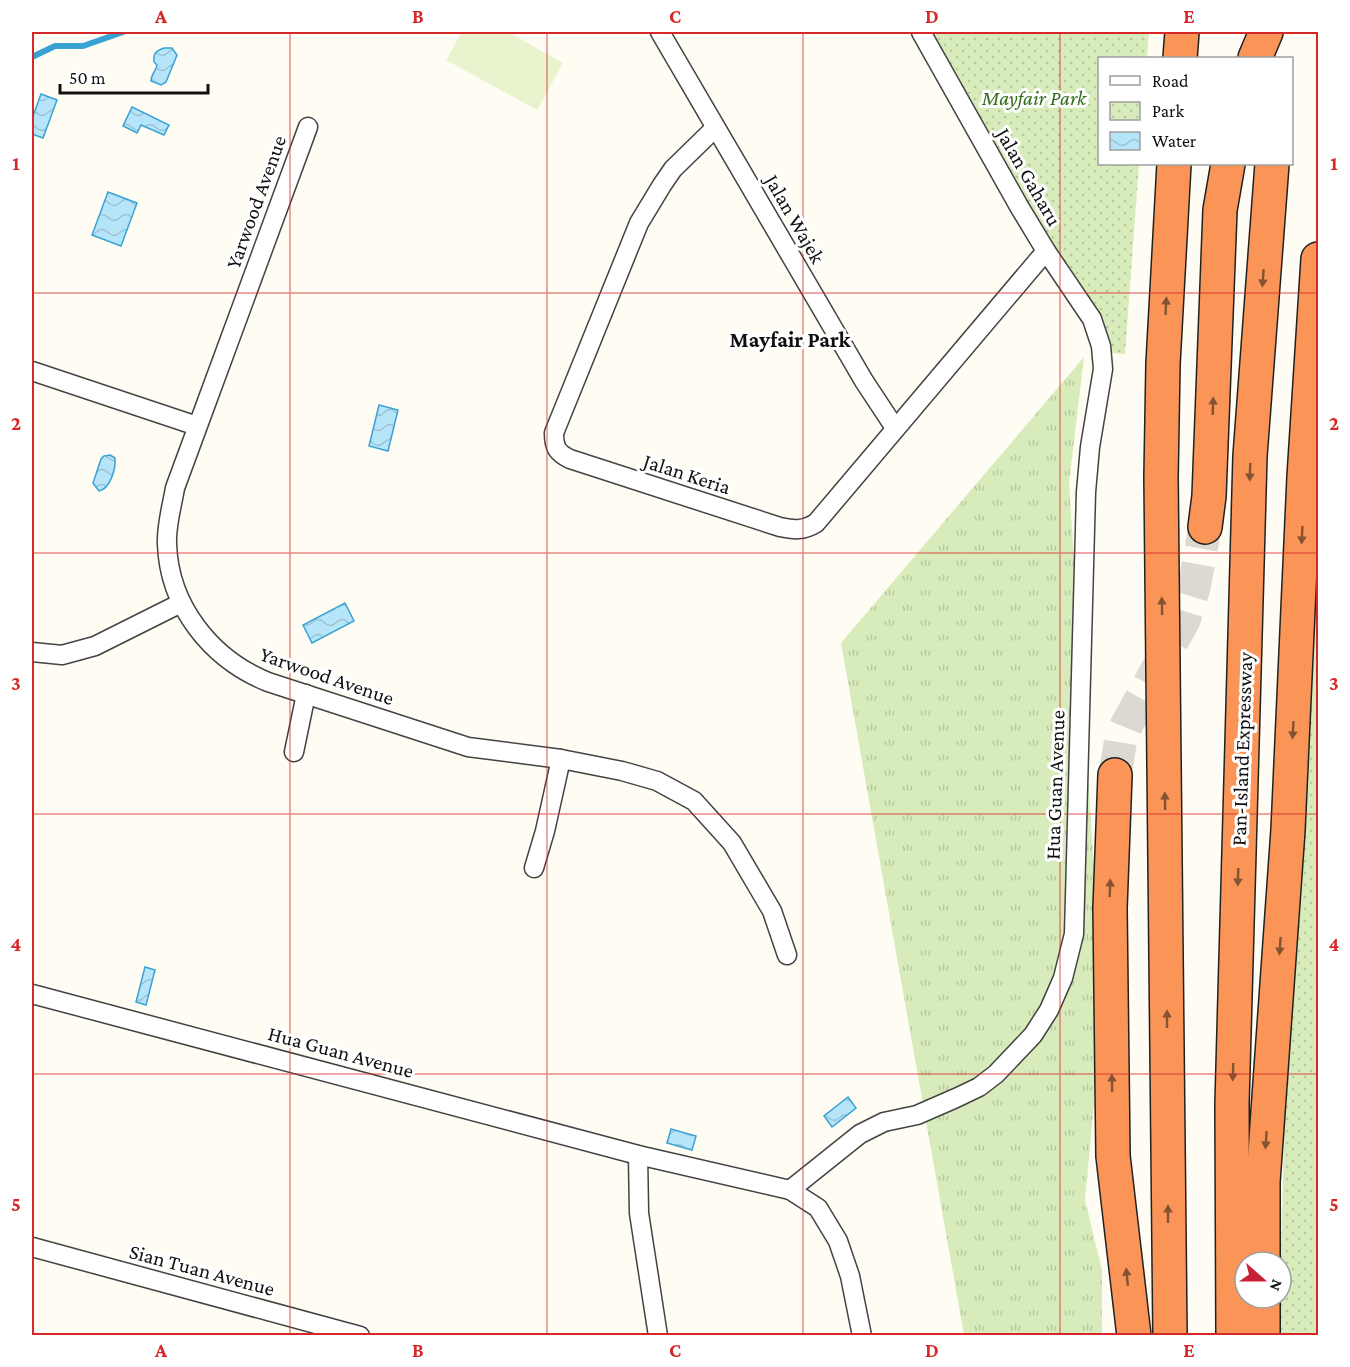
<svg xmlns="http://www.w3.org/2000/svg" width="1350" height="1367" viewBox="0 0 1350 1367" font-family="'Crimson Pro',serif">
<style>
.grass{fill:url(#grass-tufts)}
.park{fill:url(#park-dots)}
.pitch{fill:#e9f3cd}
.water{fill:url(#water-waves);stroke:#39a2d4;stroke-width:1.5}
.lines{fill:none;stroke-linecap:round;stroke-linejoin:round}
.stream{stroke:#39a2d4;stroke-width:6}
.motorway-tunnel{stroke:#dbd9d2;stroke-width:33;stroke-dasharray:33 16;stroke-linecap:butt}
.minor-casing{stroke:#434343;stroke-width:21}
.motorway-casing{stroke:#212121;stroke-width:36}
.minor{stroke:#fff;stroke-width:18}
.motorway{stroke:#fa9557;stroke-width:33}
.oneway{fill:#855234}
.grid{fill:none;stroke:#d62828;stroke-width:1.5;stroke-opacity:0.55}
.labels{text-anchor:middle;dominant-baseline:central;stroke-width:6;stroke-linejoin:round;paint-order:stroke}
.park-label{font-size:21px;font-style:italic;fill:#336d1c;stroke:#fff}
.street-label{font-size:21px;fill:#101010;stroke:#fff}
.neighbourhood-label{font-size:22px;font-weight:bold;fill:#101010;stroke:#fff}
.neatline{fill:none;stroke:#d62828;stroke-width:2}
.grid-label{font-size:20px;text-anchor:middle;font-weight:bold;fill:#d62828}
</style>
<defs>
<pattern id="grass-tufts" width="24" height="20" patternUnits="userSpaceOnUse" patternTransform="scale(1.5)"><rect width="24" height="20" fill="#d8ecbb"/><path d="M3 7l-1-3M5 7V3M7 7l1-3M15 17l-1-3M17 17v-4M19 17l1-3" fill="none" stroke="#b8c9a0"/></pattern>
<pattern id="park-dots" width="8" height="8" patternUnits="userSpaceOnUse" patternTransform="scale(1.5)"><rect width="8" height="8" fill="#d8ecbb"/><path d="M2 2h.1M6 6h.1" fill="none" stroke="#b8c9a0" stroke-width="1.8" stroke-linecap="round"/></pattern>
<pattern id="water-waves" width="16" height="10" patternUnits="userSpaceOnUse" patternTransform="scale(1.5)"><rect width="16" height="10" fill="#b6e5f9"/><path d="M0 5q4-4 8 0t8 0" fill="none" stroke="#9bc3d4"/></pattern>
</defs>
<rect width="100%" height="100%" fill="#fffcf4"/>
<polygon class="grass" points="1084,357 1069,483 1103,1008 1085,1200 1102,1270 1102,1335 964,1335 841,643"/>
<g class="park">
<polygon points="920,32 1149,32 1147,58 1100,58 1100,164 1139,164 1125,354 1112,353 1103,318 1052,263"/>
<polygon points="1318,560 1318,1335 1279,1336 1284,1130"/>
</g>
<polygon class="pitch" points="462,32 508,32 563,63 537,110 446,60"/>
<g class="water">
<path d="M 164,48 L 172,48 L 177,55 L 166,82 L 161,85 L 151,81 C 151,74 156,71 157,65 L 154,62 C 153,53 156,51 164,48 Z"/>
<polygon points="41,94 57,100 43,138 32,134 32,119"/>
<polygon points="132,107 169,125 164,135 141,125 137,133 123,126"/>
<polygon points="108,192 137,203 121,246 92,235"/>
<polygon points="379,405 398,410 388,451 369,446"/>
<path d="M 110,455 L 115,458 C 116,469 110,489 99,491 L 93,483 L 101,459 L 104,456 Z"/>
<polygon points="345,603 354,621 312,643 303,625"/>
<polygon points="145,967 155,970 146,1005 136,1002"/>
<polygon points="848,1097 856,1108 832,1127 824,1116"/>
<polygon points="671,1129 696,1136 692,1150 667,1143"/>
</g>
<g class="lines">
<polyline class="stream" points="32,57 55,46 83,46 123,32"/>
<polyline class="motorway-tunnel" points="1115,775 1121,738 1126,726 1184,620 1194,588 1205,527"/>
<g class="minor-casing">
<g id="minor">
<polyline points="660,32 864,381 895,428"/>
<path d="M 308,127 L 175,488 C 172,506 166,526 167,544 C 169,606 211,659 268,682 L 468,747 L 561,759 L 622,771 L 657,781 L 694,801 L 732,843 L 772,911 L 787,955"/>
<path d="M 715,128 L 673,169 L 662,185 L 639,223 L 554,433 C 554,447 557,453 570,459 L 780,527 C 794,530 803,531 816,523 L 1046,251"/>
<polyline points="32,371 197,426"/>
<polyline points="32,652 62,655 95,646 181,603"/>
<polyline points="294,752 306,694"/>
<polyline points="534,868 545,831 561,759"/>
<polyline points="32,994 638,1155 790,1190 818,1208 838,1241 850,1276 862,1336"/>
<polyline points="638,1155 639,1213 658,1336"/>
<polyline points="790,1190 860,1134 884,1122 917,1115 956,1098 979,1087 996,1074 1033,1035 1049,1010 1063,978 1074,934 1086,492 1090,447 1103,369 1101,346 1092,319 1046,251 1020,208 921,32"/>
<polyline points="32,1247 360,1336"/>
</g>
</g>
<g class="motorway-casing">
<g id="motorway">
<polyline points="1180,58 1182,32"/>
<polyline points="1255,58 1266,32"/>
<polyline points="1205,527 1209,496 1220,210 1228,164"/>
<polyline points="1115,775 1110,908 1113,1156 1134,1336"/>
<polyline points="1263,1262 1263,1182 1288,830 1304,477 1318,259"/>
<polyline points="1170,1336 1161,477 1163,364 1174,164"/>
<polyline points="1233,1336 1232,1104 1250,456 1272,164"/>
<polyline points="1263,1336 1263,1298"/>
</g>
</g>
<use href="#minor" class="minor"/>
<use href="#motorway" class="motorway"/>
</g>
<defs><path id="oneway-solid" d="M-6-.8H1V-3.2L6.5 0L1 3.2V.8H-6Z" transform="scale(1.5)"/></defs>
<g class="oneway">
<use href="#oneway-solid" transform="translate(1263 278) rotate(94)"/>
<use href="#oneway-solid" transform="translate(1166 306) rotate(-87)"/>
<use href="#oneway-solid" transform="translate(1213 406) rotate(-88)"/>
<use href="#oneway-solid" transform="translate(1250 472) rotate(92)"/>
<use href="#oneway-solid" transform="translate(1302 535) rotate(93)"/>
<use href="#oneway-solid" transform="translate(1162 606) rotate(-91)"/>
<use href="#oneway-solid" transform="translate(1293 730) rotate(93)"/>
<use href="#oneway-solid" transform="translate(1165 801) rotate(-91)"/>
<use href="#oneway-solid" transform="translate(1238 877) rotate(92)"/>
<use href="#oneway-solid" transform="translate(1110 888) rotate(-88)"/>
<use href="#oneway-solid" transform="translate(1280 946) rotate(94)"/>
<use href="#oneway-solid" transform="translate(1167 1019) rotate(-90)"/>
<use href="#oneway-solid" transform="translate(1233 1072) rotate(92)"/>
<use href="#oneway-solid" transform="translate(1112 1083) rotate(-91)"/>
<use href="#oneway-solid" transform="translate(1266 1140) rotate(94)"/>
<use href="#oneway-solid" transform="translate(1168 1214) rotate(-90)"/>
<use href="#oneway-solid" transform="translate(1127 1277) rotate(-96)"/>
</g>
<path class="grid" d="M 290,32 L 290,1336M 547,32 L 547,1336M 803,32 L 803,1336M 1060,32 L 1060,1336M 32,293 L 1318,293M 32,553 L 1318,553M 32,814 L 1318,814M 32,1074 L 1318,1074"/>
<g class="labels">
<g class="park-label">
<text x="1034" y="98">Mayfair Park</text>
</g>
<g class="street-label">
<text transform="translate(1029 177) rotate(60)">Jalan Gaharu</text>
<text transform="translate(256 202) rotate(-70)">Yarwood Avenue</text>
<text transform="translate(795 219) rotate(60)">Jalan Wajek</text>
<text transform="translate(687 474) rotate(18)">Jalan Keria</text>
<text transform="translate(327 676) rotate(19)">Yarwood Avenue</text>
<text transform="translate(1242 749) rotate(-88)">Pan-Island Expressway</text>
<text transform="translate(1055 785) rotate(-88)">Hua Guan Avenue</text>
<text transform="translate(341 1052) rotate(15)">Hua Guan Avenue</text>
<text transform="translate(202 1270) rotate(15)">Sian Tuan Avenue</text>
</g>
<g class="neighbourhood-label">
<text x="790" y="339">Mayfair Park</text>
</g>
</g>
<rect width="1350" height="1367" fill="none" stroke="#ffffff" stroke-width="66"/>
<rect x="1098" y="57" width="195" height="108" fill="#ffffff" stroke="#9f9f9f" stroke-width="1.5"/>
<rect x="1110" y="76" width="30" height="9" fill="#ffffff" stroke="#9f9f9f" stroke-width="1.5"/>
<text x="1152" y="87" font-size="18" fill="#101010">Road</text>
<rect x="1110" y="102" width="30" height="18" fill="url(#park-dots)" stroke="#9f9f9f" stroke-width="1.5"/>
<text x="1152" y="117" font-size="18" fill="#101010">Park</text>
<rect x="1110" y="132" width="30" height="18" fill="url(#water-waves)" stroke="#9f9f9f" stroke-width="1.5"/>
<text x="1152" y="147" font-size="18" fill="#101010">Water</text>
<g transform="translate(1263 1280) rotate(111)"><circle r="28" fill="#ffffff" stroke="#9f9f9f" stroke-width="1.5"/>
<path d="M0-4.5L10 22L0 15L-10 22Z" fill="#c92035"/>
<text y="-9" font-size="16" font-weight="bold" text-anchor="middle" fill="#101010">N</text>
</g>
<path d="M60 84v9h148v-9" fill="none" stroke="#101010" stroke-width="3"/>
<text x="69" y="84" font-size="18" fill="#101010" stroke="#ffffff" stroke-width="4.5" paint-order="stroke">50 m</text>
<rect x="33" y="33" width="1284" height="1301" class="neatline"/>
<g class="grid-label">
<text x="161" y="23">A</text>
<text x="418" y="23">B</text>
<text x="675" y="23">C</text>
<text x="932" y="23">D</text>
<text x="1189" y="23">E</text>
<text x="16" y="170">1</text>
<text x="1334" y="170">1</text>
<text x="16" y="430">2</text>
<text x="1334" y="430">2</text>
<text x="16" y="690">3</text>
<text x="1334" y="690">3</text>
<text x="16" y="951">4</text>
<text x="1334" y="951">4</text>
<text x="16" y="1211">5</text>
<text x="1334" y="1211">5</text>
<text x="161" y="1357">A</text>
<text x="418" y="1357">B</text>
<text x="675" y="1357">C</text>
<text x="932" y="1357">D</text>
<text x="1189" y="1357">E</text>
</g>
</svg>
